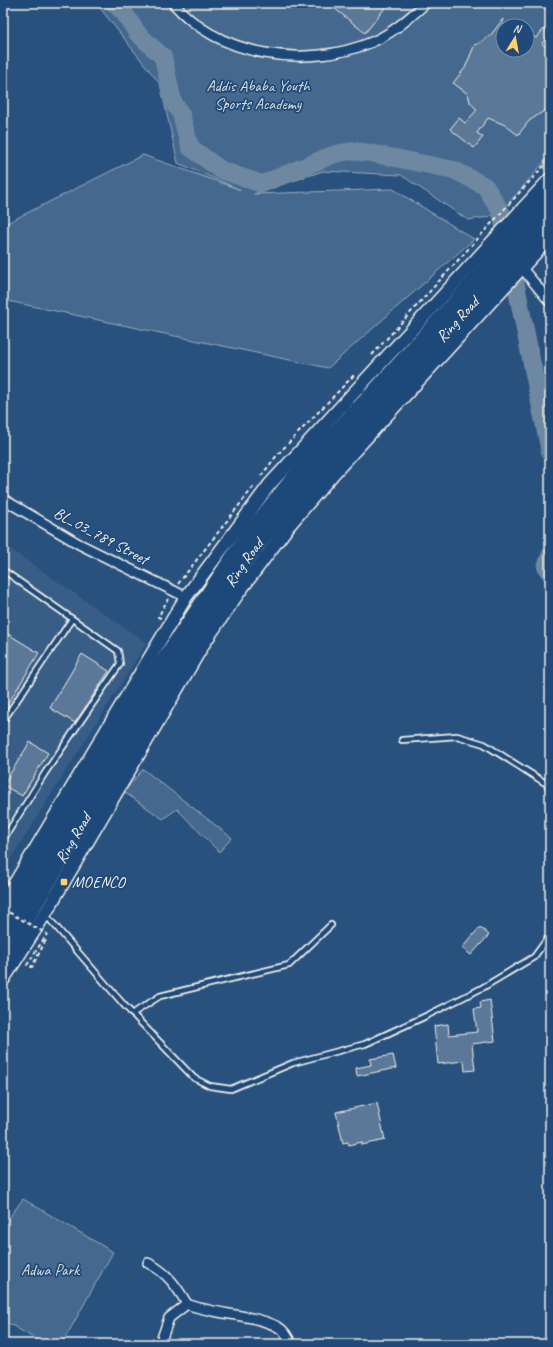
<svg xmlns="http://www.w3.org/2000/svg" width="553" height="1347" viewBox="0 0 553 1347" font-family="Caveat,sans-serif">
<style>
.built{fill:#375d86}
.green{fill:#45688e;stroke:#9cacbb;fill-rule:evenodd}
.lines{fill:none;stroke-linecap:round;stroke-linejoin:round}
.river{stroke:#6e88a2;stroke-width:18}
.building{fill:#5b7899;stroke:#f4f1e8}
.lane-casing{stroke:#f4f1e8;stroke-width:8}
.street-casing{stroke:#f4f1e8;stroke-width:12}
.secondary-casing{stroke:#f4f1e8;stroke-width:15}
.highway-casing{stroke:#f4f1e8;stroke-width:19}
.path{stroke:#f4f1e8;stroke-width:2;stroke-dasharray:4 3;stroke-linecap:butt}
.lane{stroke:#1f4a7a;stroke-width:4.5}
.street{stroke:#1f4a7a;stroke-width:9}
.secondary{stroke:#1f4a7a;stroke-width:12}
.highway{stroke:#1f4a7a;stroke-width:16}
.path-bridge{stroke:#f4f1e8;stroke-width:2;stroke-dasharray:4 3;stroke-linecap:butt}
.poi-dot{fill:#ffd166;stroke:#1f4a7a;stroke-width:1.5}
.labels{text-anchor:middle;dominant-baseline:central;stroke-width:3.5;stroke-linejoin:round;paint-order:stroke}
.park-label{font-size:16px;fill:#dadcda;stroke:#1f4a7a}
.street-label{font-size:16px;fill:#f4f1e8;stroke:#1f4a7a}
.poi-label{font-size:16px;fill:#f4f1e8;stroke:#1f4a7a;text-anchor:start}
</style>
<rect width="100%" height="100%" fill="#28517e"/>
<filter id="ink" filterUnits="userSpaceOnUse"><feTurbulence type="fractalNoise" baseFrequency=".025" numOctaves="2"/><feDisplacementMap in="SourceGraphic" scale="8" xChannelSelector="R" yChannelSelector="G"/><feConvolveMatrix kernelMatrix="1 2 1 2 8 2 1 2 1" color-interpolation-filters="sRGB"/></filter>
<g filter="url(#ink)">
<polygon class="built" points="3,544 147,643 3,871"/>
<g class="green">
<path d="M 96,3 L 550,3 L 550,155 L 503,210 L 488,217 L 468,220 L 401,175 L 323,171 L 254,194 L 393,189 L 474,239 L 328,368 L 3,300 L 3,225 L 143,155 L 241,190 L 178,163 L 160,84 ZM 503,26 L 527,26 L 527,50 L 503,50 Z"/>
<polygon points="143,769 232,838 219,852 177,809 163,819 124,792"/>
<polygon points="23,1199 113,1252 62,1344 44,1344 3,1320 3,1226"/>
</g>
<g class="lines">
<g class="river">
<polyline points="114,3 125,14 138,34 163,57 173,102 181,114 190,147 221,170 262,184 335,154 352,151 370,153 454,170 485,186 501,212 550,452"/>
<polyline points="550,556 546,567 550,573"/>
</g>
</g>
<g class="building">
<polygon points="328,3 389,3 365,33"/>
<polygon points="503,19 503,50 527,50 527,33 536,38 544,29 550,34 542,43 550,53 550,107 529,121 518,135 505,125 488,118 477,133 483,137 474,148 450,129 459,118 465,123 477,110 470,102 468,94 453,83 465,68 475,44 476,45 490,36"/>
<polygon points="3,631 39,653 3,712"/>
<polygon points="82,654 109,671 75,723 50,708"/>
<polygon points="30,742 48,753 22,796 3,785"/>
<polygon points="480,927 489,935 471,955 462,948"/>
<polygon points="490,1000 495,1041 472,1044 475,1070 465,1071 464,1061 438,1064 434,1026 448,1024 449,1035 477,1032 474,1009 481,1008 480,1002"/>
<polygon points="393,1055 396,1068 357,1076 356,1068 371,1065 370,1059"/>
<polygon points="377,1103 385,1140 362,1145 362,1142 349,1145 348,1142 343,1143 336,1112"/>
</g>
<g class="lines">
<g class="lane-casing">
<g id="lane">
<polyline points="3,570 118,651 120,664 45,773 3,840"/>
<polyline points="3,721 72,619"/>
<polyline points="402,740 457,736 484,744 547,784 550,792"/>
<polyline points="45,914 124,1005 194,1078 210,1086 231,1089 293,1063 365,1044 426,1016 482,988 534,957 550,935"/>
<polyline points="132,1014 160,996 289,965 331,925"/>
</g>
</g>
<g class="street-casing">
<g id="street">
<path d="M 173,3 C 221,58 307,69 372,42 C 393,33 409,18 426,3"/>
<polyline points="521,267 550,302"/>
<polyline points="3,499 79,544 186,597"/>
<path d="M 148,1263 C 168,1273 177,1287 187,1304 C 213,1315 259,1314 281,1329 C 285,1332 289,1339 291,1344"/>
<polyline points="160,1344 169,1318 187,1304"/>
</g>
</g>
<g class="secondary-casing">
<g id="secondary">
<polyline points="3,903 186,597 270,484 550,179"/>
<polyline points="3,980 45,914 204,643 239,592 290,524 333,474 550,237"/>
</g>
</g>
<g class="highway-casing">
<g id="highway">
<polyline points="3,927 159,668 250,533 308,461 370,397 550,198"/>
<path id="s1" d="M 3,957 C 55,870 107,781 160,694 C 191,644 221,593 256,546 C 299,491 347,441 394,390 C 446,332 499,275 550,218"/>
</g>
</g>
<g class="path">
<polyline points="372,355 550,159"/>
<polyline points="261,476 278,454 354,375"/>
<polyline points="178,584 254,486"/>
<polyline points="161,618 158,617 168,599"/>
</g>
<use href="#lane" class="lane"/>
<use href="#street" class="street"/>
<use href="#secondary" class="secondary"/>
<use href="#highway" class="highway"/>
<polyline class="path-bridge" points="3,909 47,934 27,965 32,967 47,938"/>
</g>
</g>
<rect class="poi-dot" x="60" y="878" width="8" height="8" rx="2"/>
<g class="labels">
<g class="park-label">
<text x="258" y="86">Addis Ababa Youth<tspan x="258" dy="18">Sports Academy</tspan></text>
<text x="50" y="1270">Adwa Park</text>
</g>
<g class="street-label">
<text stroke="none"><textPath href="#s1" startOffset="786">Ring Road</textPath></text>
<text transform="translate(101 536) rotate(28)">BL_03_789 Street</text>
<text stroke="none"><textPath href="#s1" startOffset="462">Ring Road</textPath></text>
<text stroke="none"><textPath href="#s1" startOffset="138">Ring Road</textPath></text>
</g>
<g class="poi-label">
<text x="72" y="882">MOENCO</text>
</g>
</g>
<rect width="553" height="1347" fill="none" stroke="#1f4a7a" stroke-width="16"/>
<rect x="8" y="8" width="537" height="1331" fill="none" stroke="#f4f1e8" stroke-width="1.5" filter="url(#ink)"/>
<g transform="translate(515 38) rotate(11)"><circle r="19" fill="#1f4a7a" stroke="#748da6"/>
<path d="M0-3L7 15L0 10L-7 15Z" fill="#ffd166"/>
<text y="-6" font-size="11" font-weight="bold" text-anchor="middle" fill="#f4f1e8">N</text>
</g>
</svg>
